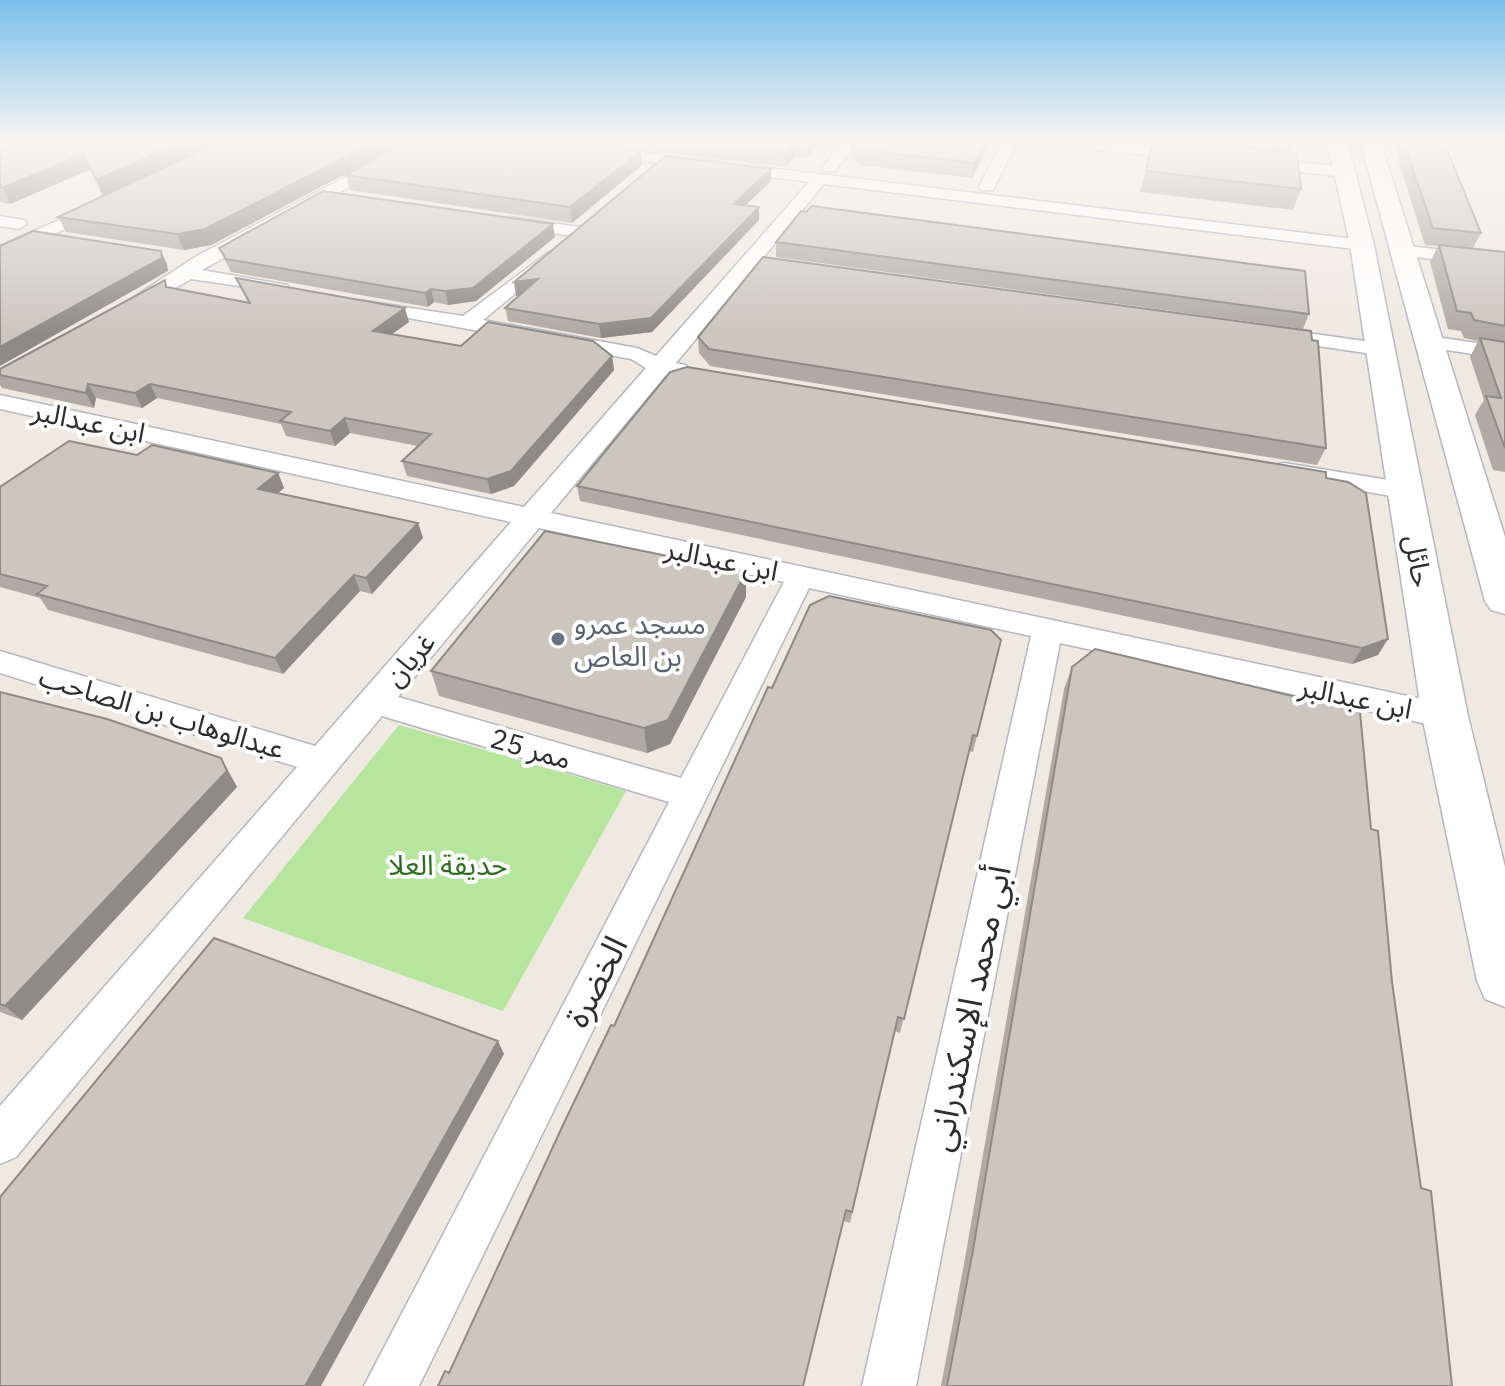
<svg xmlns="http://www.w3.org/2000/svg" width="1505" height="1386" viewBox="0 0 1505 1386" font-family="'IBM Plex Sans','Noto Sans Arabic',sans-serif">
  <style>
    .green { fill: #b6e59e }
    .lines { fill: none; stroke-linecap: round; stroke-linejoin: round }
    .street-casing { stroke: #b4b7c1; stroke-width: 3 }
    .secondary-casing { stroke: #b4b7c1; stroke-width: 3 }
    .street { fill: #fff; fill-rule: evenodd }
    .secondary { fill: #fff; fill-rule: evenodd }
    .wall { fill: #afaba4 }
    .shaded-wall { fill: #8e8b86 }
    .building { fill: #cbc7bf; stroke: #8e8b86; stroke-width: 2 }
    .worship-dot { fill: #6b7280; stroke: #fff; stroke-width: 3 }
    .labels { text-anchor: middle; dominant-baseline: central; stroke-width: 8; stroke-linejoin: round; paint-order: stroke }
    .street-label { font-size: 28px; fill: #2e2e2e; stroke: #fff }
    .worship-label { font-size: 28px; fill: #5b616d; stroke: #fff; text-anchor: start }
    .park-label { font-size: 28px; fill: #2c6e1b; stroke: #fff }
    .near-street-label { font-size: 34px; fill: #2e2e2e; stroke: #fff }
  </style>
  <rect width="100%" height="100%" fill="#efe9e1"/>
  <path class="green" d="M399,725L626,791L503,1011L243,918Z"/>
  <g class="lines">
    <g class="street-casing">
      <path id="street" d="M415,140H433L202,270L287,285L290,289L287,293L191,279L136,311H122L119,307L195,257Z
        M845,140H860L835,171H825L822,168Z
        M1004,140H1018L993,190H981L979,187Z
        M1034,140H1082L1193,152L1200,156L1193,160L1041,144Z
        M597,147L1362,240L1371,245L1362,250L824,184L676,363L686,365L689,370L686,375H666L551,513L1445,704L1457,707L1461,716L1457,725L1445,728L1060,643L916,1386H862L1031,636L809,588L419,1386H364L669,802L382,716L16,1157L0,1164V1106L297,767L0,673V651L315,746L511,522L0,409V395L524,507L646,368L631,359L365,310L355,304L358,300L463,316L549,252L555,253V261L483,320L637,348L656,356L809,182L592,154V148ZM539,528L784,582L681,778L398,697Z
        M1255,158L1345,167L1353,172L1345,177L1250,166L1247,163Z
        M102,201L110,206L108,210L0,258V246Z
        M0,216L24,220L27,224L18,229L0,226Z
        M511,217L579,227L588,232L579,237L505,226V218Z
        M1401,245L1505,257V269L1395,254V246Z
        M1271,328L1379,343L1390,349L1379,355L1264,338L1261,334L1264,330Z
        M1428,336L1505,347V359L1421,346L1418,342Z
        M1284,463L1407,483L1420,491L1407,499L1275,475L1272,470L1275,465Z"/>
    </g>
    <g class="secondary-casing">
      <path id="secondary" d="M1327,140H1347L1374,245L1468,716L1505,867V1007L1485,999L1477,981L1422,716L1350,245Z
        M1360,140H1380L1505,537V614L1491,610L1485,601Z"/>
    </g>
    <use href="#street" class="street"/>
    <use href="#secondary" class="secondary"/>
  </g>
  <path class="wall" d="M0,140H554L641,151L642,165L572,223L350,190L346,175L400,145L211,245L184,250L66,232L58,217L120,188L103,196L91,169L10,204L0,202Z
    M559,140H824L806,158L795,157L785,167Z
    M826,140H842L835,147Z
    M853,140H992L972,178L860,165L850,157L851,143Z
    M1153,140H1293L1289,152L1301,189L1293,210L1140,192Z
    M1392,140H1443L1481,233L1473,248L1505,252V472L1493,470L1475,415L1484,400L1470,357L1478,341L1464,338L1461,331L1448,329L1430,262L1438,246L1425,245Z
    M771,181L746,205L759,220L652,332L601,338L508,321L505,308L519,295L516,296Z
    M555,237L476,301L448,305L434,302L428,307L231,272L219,248Z
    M776,242L1309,314L1303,329L776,257Z
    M236,278L409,322L392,334L461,346L612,356L614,370L514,486L491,494L407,476L402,461L418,446L350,433L335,446L286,436L281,424L157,398L142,408L96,398L94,408L2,388L0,385V369L169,288L248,302Z
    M698,337L1326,448L1317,465L710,366L699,353Z
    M137,455L278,473L284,488L278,493L418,523L423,538L372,594L360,591L283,674L48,610L40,598L0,587V487Z
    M1326,478L1378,655L1352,664L580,501L577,486Z
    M746,572V597L670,744L647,753L439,696L431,671Z
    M1001,640L973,752L969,751L900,1033L895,1031L850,1223L844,1221L449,1373L614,1026L772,688Z
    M1072,667L1371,829L1421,1188L1452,1386H941L964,1264L1064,689Z
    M0,692L221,758L237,787L22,1020L0,1012Z"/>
  <path class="shaded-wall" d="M188,140H225L103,196L96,180Z
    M379,140H409L211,245L184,250L177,234Z
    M811,140H824L806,158L807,144Z
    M836,140H842L835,147Z
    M987,140H992L972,178L974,163Z
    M796,143L795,157L785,167V153Z
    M641,151L642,165L572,223L570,207Z
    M84,154L91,169L10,204L2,188Z
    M771,169V181L734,216V204Z
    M759,207V220L652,332L601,338L599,324Z
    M553,224L555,237L476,301L448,305L445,291Z
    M161,251L167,264L168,271L0,366V347Z
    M538,279L540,292L516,296L514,282Z
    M431,289L434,302L428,307L425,293Z
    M405,308L409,322L377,345L373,331Z
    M612,356L614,370L514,486L491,494L487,479Z
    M88,384L96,398L94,408L86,393Z
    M150,384L157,398L142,408L135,393Z
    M345,418L350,433L335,446L330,431Z
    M278,473L284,488L265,505L258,489Z
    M418,523L423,538L372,594L366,578Z
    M746,572V597L670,744L647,753L644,728Z
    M354,575L360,591L283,674L275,658Z
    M1388,639L1378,655L1352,664L1362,648Z
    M221,758L237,787L22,1020L5,1006Z
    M498,1041L504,1054L321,1386H305Z"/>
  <path class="building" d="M0,140H188L96,180L84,154L2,188H0Z
    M223,140H379L205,229L177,234L58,217Z
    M409,140H554L641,151L570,207L346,175Z
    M677,140H811L807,144L796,143L785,153Z
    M853,140H987L974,163L861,150L851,143Z
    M1153,140H1170L1297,153L1301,189L1146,171Z
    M1403,140H1443L1481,233L1433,228Z
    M665,156L771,169L734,204L759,207L651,318L599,324L505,308L538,279L514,282Z
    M323,191L553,224L473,288L445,291L431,289L425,293L226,259L219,248Z
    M812,206L1305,271L1309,314L776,242L801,211L806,212Z
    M33,231L161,251L162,258L0,347V246Z
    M1439,245L1505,252V326L1474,320L1471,313L1457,311Z
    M763,257L1311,331L1312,340L1318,341L1326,448L709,349L698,337Z
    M236,278L405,308L373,331L461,346L488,322L593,341L612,356L511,471L487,479L402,461L431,434L345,418L330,431L280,421L291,412L150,384L135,393L88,384L86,393L0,375V369L165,280L166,287L250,303Z
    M1480,338L1505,342V448L1486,396L1501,398Z
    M687,367L1326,472V478L1348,482L1366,493L1388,639L1362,648L577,486L670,372Z
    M69,441L137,455L152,445L278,473L258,489L418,523L366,578L354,575L275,658L37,594L47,586L0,574V487Z
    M545,531L746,572L668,720L644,728L431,671Z
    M829,596L991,630L1001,640L977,736L973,735L904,1019L898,1017L852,1212L846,1210L803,1386H438L445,1371L449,1373L563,1125L611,1025L614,1026L768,687L772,688L810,605Z
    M1095,649L1360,712L1371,829L1378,831L1392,982L1421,1188L1431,1191L1452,1386H947L973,1250L1072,667Z
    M0,692L107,719L221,758L227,771L5,1006L0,1004Z
    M214,938L498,1041L305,1386H0V1197Z"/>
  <linearGradient id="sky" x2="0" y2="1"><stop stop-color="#7abfeb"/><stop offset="0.42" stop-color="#f8f5f2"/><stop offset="1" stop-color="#f8f5f2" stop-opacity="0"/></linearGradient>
  <rect width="1505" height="334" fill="url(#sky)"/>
  <circle class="worship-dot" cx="558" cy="639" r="8"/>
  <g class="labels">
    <g class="street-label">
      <text transform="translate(89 421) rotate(12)">ابن عبدالبر</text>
      <text transform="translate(722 559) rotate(12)">ابن عبدالبر</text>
      <text transform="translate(1419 561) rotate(81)">حائل</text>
      <text transform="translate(409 659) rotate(-49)">غريان</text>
      <text transform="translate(1356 697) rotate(12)">ابن عبدالبر</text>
      <text transform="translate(162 712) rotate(17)">عبدالوهاب بن الصاحب</text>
      <text transform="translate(531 748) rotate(16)">ممر 25</text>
    </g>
    <g class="worship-label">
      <text x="574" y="623">مسجد عمرو<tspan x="574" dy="32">بن العاص</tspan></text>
    </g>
    <g class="park-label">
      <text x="448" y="864">حديقة العلا</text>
    </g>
    <g class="near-street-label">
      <text transform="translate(595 981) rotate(-63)">الخضرة</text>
      <text transform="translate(968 1008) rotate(-78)">أبي محمد الإسكندراني</text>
    </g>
  </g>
</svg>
